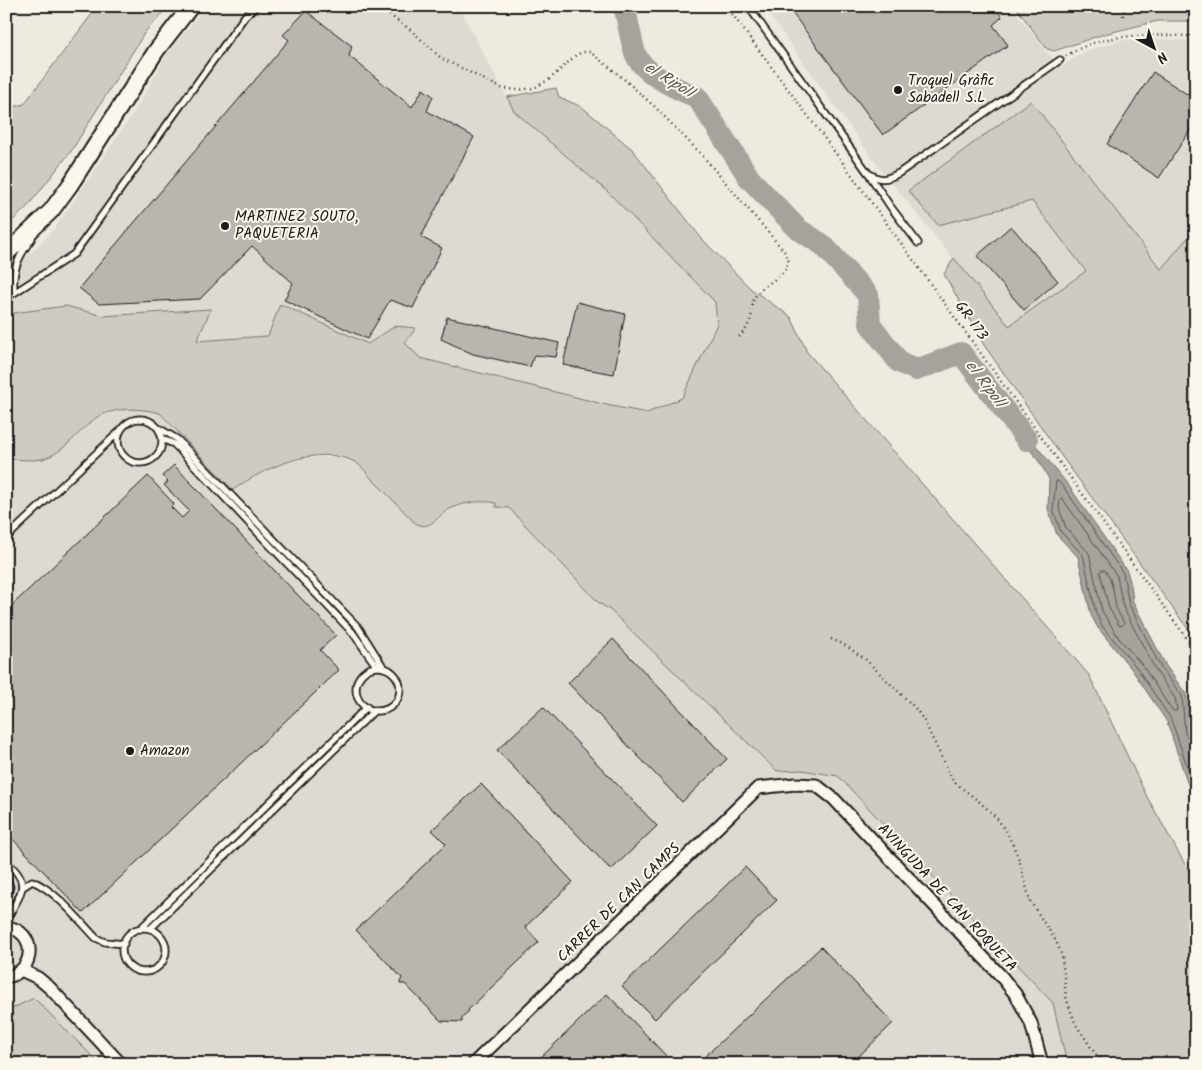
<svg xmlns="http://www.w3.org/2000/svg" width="1202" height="1070" viewBox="0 0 1202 1070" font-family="Kalam,sans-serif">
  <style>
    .built { fill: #dedad1 }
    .green { fill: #ceccc2; stroke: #75746f }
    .water { fill: #a6a39d; stroke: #6f6d69 }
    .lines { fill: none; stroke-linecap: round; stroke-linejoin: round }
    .shore { stroke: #535250; stroke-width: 1 }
    .river { stroke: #a6a39d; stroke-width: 22 }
    .building { fill: #b9b6af; stroke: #1c1c1c }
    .lane-casing { stroke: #1c1c1c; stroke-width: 9 }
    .street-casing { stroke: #1c1c1c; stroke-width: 15 }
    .secondary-casing { stroke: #1c1c1c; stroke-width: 19 }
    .path { stroke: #1c1c1c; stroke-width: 2.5; stroke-dasharray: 1 4; stroke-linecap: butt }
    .lane { stroke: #fbf7ec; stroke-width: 5.5 }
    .street { stroke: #fbf7ec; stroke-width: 11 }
    .secondary { stroke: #fbf7ec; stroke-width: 15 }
    .poi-dot { fill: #1c1c1c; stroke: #fbf7ec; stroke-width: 2 }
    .labels { text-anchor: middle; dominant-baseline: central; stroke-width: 4; stroke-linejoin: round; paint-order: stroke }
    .poi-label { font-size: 15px; fill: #1c1c1c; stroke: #fbf7ec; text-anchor: start }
    .street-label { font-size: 15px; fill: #1c1c1c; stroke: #fbf7ec }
    .water-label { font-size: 16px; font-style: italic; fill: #5a5956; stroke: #fbf7ec }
  </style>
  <rect width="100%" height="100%" fill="#eeeadf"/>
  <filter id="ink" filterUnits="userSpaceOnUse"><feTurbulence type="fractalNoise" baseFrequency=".02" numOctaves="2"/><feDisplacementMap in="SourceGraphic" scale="10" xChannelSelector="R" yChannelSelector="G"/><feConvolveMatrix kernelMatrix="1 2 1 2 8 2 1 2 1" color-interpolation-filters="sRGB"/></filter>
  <g filter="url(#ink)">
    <path class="built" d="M206,6H458L514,111L609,193L715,302L717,324L682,398L648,413L611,406L420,358L405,343L416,327L395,326L368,344L281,304L268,336L197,341L211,309L103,316L66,306L6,314V278L55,228L138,106L165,57Z
      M763,6H1011L1046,51L1061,67L1085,51L1123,40L1165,39L1196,41V228L1162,269L1031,102L939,225L1032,201L1087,272L1009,327L878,166Z
      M130,409H146L160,413L233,490L263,471L287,462L313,457H337L357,463L417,524L421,526L431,525L450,508L469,503L485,501L496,503L497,507L509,508L599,603L610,610L777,771L802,770L837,776L1053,1003L1068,1064H100L34,998L6,1015V459L36,460L49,457L60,450L99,416L107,412Z"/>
    <path class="green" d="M98,6H169L145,32L72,150L28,206L6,227V109L24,104Z
      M1015,6H1196V21H1158L1104,34L1054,51L1047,49Z
      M556,88L559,97L582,107L632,149L702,239L751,289L791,317L807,352L1089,675L1146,795L1196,884V1064H1067L1053,1003L838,776L802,770L777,771L610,610L599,603L509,508L496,507V503C482,500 466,502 452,508C438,513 431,534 414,522C401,508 388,495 374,481C368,475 362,466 355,462C318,443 263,468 233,490L160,413C140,408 118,407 99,416C80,428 66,453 42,459C31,461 18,459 6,459V314L66,306L103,316L211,309L197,341L268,336L280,304L368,344L395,326L416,328L405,343L420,358L611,406L647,413L682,398L717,324L715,302L609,193L514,111L507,97Z
      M1031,101L1161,269L1196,228V640L1060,454L984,345L944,274L954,258L1009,326L1086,271L1032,201L938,225L908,191Z
      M34,998L100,1064H6V1015L9,1010Z"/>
    <path class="water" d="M1008,415L1012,416L1069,486L1127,571L1131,585L1133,602L1166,666L1186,694L1190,732L1196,743V804L1190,791L1167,722L1133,671L1098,628L1091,615L1078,557L1057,535L1048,509L1049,479L1040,463L1007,419Z"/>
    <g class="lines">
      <path class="shore" d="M1062,498L1117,576L1123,607L1156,671L1175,698L1177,709L1176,711H1173L1169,706L1142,665L1118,637L1102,611L1089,553L1066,528L1059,508L1060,500Z
        M1102,570H1105L1110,579L1113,589L1116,608L1124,623L1122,626L1119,625L1109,608L1100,572Z
        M1196,744L1190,742L1185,733L1182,696L1161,668L1129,604L1123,573L1065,489L1058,481H1056L1053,509L1061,532L1083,555L1096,613L1102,626L1137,668L1171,719L1196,792"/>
      <path class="river" d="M624,6C627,16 633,53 638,59C649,76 679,90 697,97L750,179L798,229L823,245L868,295L870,324L899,362L916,370L961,353L1027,440"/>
    </g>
    <path class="building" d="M787,6H994L1002,17L993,25L1008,45L883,135Z
      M306,11L352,46L349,56L412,107L423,89L433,96L427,111L474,137L421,237L442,248L413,308L390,300L367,339L284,300L293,283L252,246L200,299L99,304L79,288L289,40L283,35Z
      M1153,72L1196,100V121L1159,178L1107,144Z
      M1011,226L1058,281L1024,310L977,256Z
      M577,302L625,314L614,374L563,365Z
      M447,317L559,343L556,357L534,355L530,367L473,354L441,339Z
      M174,465L336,635L320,650L339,670L83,913L6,832V611L148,476L174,504L171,507L182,518L189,511L164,485L168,482L162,476Z
      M613,639L727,759L682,802L568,683Z
      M543,707L657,826L611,870L497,750Z
      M481,784L573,882L525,927L539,942L468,1010L469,1011L462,1017V1022L441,1021L405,984H400V982L402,978L356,930L446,844L432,830Z
      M745,867L777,900L655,1019L622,986Z
      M821,947L893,1023L851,1064H697Z
      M607,994L672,1062L670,1064H534Z"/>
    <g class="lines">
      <g class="lane-casing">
        <path id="lane" d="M748,6L868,173C881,181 886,180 899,173L1060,60
          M870,176L890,206L918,243
          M14,293C12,270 18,257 32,238
          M6,296L14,293L74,254L245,16L256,6
          M118 441a22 22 0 1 1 44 0a22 22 0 1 1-44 0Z
          M157,427L177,439L358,627L384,668
          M162,439L174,444L353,633L377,667
          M6,538L121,430
          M356 689a22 22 0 1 1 44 0a22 22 0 1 1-44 0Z
          M6,862C34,884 19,895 6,921
          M6,877L10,887L6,898
          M23,887L32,881C54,889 80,921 96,938L105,942L124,944
          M122 950a22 22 0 1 1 44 0a22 22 0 1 1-44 0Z
          M140,929L367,707
          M150,929L375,710"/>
      </g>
      <g class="street-casing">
        <path id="street" d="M6,927C37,930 37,972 6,977
          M21,970L38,978L50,988L121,1064
          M473,1064L758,788L795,784L816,785L834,799L1001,976L1016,995L1031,1023L1042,1064"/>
      </g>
      <g class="secondary-casing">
        <path id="secondary" d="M6,254L51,211L70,185L156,51L191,6"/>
      </g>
      <path class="path" d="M377,6L412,31L441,58L501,88L518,90L534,88L550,79L576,55L583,52H590L624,79L655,107L701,154L785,252L789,262C781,282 764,281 755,297C752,302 752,308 752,313C750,325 745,331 737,339
        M726,6L843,163L1196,651
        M1123,16L1125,6
        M1066,56C1107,30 1150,36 1196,36
        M831,639L843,644L865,659L915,708L923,719L953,781L981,803L996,817L1007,832L1019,859L1030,901L1056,941L1062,956L1066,997L1075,1023L1094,1052L1104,1064"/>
      <use href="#lane" class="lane"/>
      <use href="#street" class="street"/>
      <use href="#secondary" class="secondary"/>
    </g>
  </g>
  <g class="poi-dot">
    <circle cx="898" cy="90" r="5"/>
    <circle cx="225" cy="226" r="5"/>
    <circle cx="130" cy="751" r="5"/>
  </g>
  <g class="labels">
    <g class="poi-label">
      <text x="908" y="81">Troquel Gràfic<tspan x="908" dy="17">Sabadell S.L</tspan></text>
      <text x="235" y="217">MARTINEZ SOUTO,<tspan x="235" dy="17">PAQUETERIA</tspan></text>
      <text x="140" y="751">Amazon</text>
    </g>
    <g class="street-label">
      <text transform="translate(971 321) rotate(54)">GR 173</text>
      <text transform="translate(947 898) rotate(47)">AVINGUDA DE CAN ROQUETA</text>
      <text transform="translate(619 903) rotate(-44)">CARRER DE CAN CAMPS</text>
    </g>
    <g class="water-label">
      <text transform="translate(669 80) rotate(32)">el Ripoll</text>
      <text transform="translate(985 384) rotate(53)">el Ripoll</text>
    </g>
  </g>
  <rect width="1202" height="1070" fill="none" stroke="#fbf7ec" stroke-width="25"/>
  <rect x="12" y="12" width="1177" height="1045" fill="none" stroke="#1c1c1c" stroke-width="2" filter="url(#ink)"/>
  <g transform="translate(1154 48) rotate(140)" stroke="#fbf7ec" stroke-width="4" paint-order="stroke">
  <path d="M0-4L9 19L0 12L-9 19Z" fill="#1c1c1c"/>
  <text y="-8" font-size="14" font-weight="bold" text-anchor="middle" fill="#1c1c1c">N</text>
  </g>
</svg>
